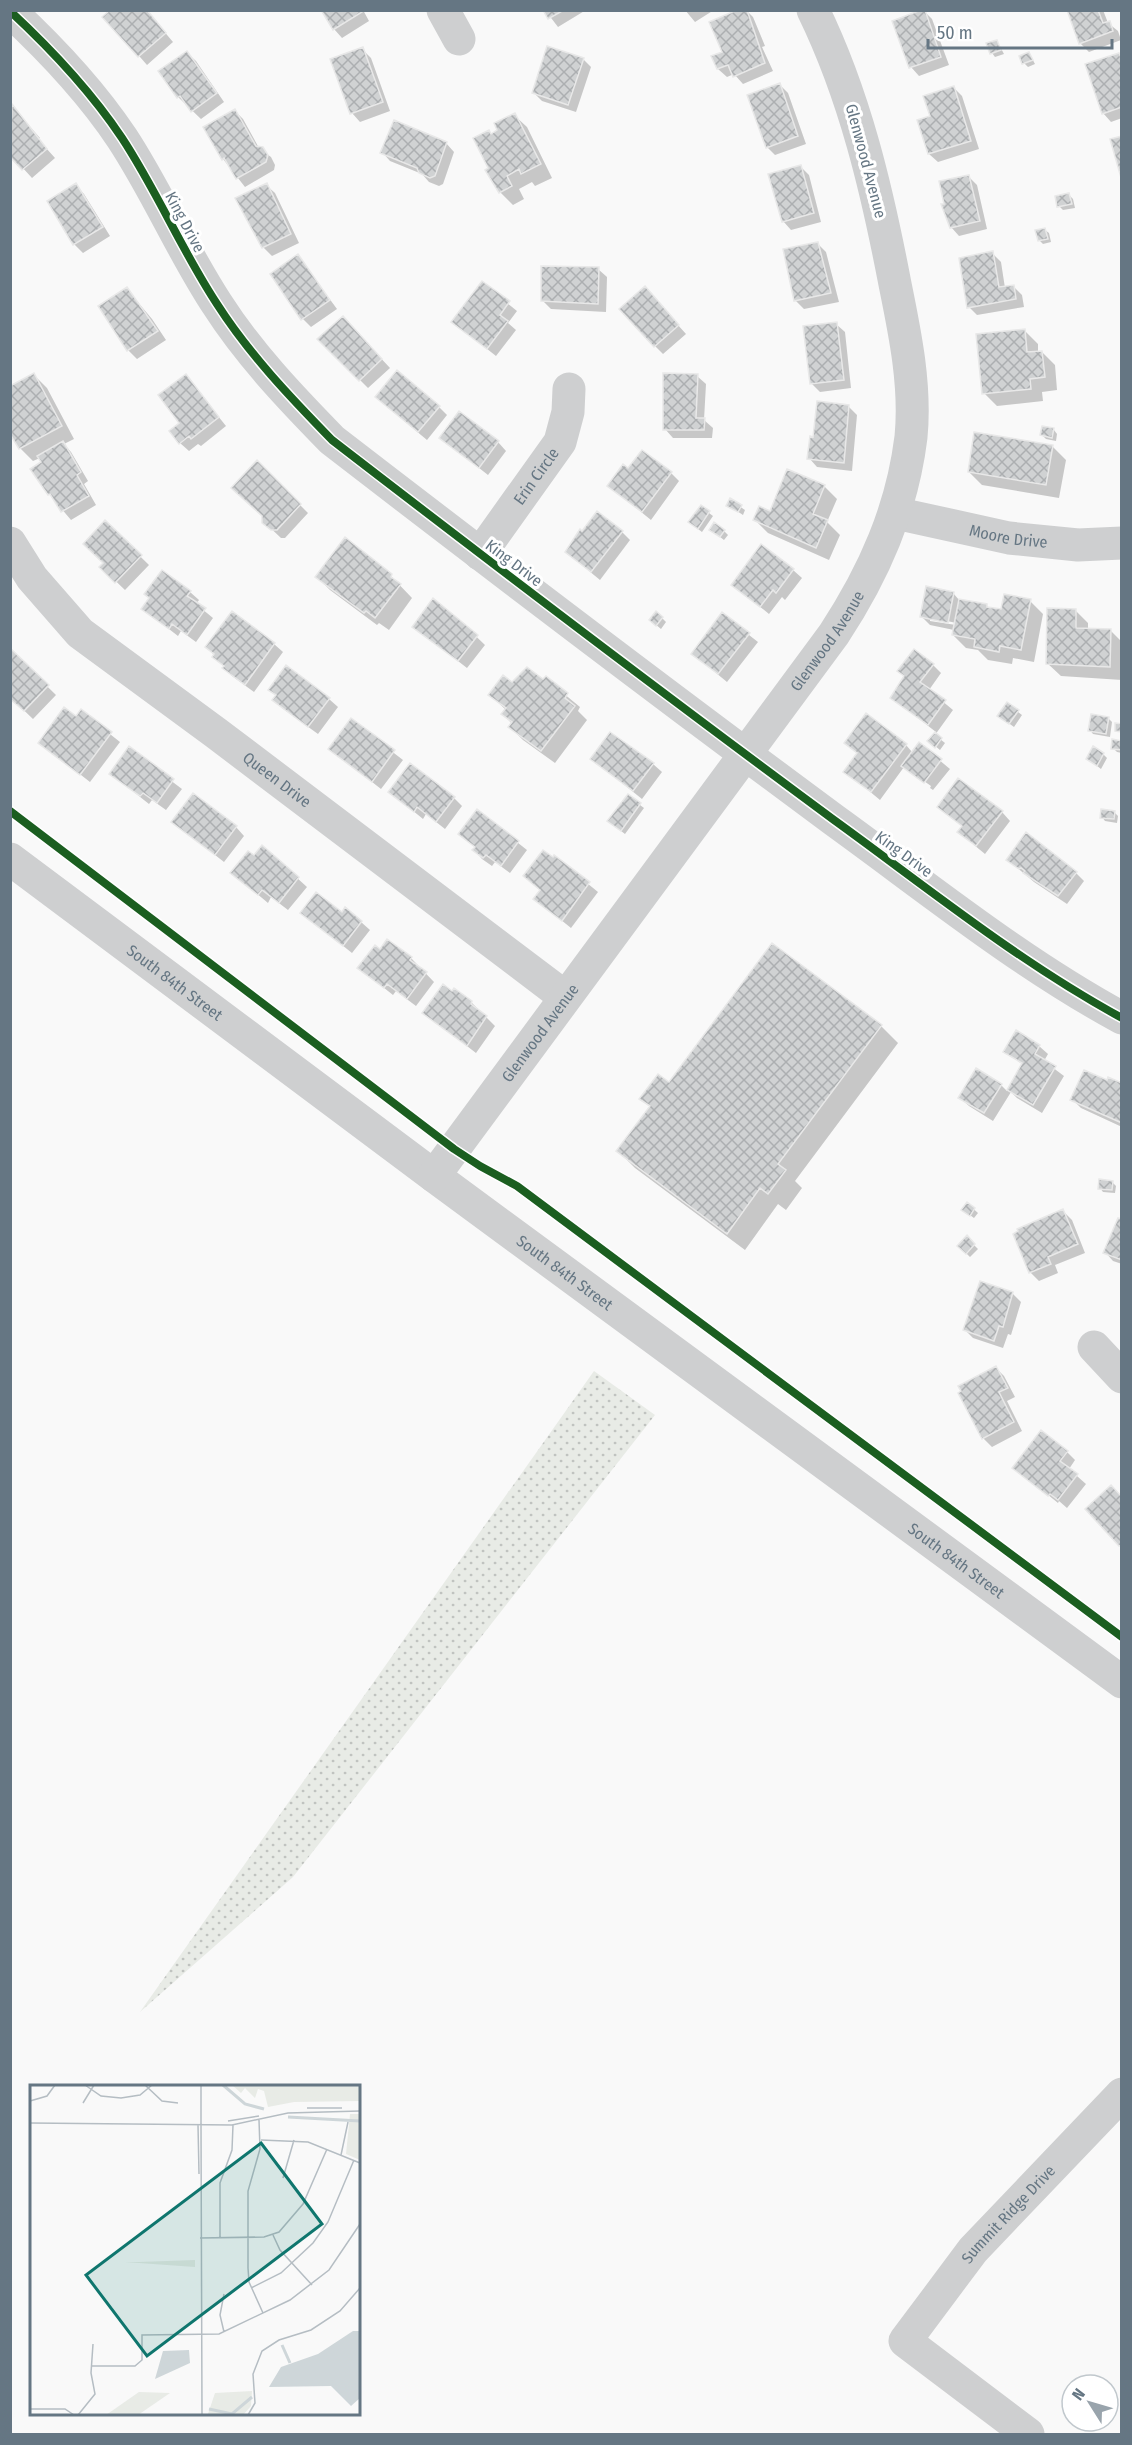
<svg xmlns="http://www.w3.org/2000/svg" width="1132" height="2445" viewBox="0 0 1132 2445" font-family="'Fira Sans Condensed',sans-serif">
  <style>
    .grass { fill: url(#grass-dots) }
    .shadow { fill: #0003; fill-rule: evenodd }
    .building { fill: url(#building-cross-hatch); stroke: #e8e8e8; stroke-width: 1.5 }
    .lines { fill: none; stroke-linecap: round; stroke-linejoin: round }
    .minor { stroke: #cecfd0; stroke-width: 33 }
    .cycleway-casing { stroke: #fff; stroke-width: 11 }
    .cycleway { stroke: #1b5e20; stroke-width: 8 }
    .labels { text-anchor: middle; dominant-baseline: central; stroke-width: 6; stroke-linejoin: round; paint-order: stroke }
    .street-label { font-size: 16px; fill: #657683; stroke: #fff }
    .inset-river { fill: none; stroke: #ced6d9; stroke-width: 3 }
    .inset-road { fill: none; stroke: #b5bdc3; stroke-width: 1.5 }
    .view { fill: #0f766e; fill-opacity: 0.15; stroke: #0f766e; stroke-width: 3 }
    .inset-edge { fill: none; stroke: #657683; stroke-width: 3 }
  </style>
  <defs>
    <pattern id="grass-dots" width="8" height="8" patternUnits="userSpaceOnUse" patternTransform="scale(1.5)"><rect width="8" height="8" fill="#e8ebe6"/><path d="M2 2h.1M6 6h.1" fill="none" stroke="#c0c3c0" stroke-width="1.8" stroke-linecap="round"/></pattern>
    <pattern id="building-cross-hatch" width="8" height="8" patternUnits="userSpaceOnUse" patternTransform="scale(1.5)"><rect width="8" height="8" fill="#d0d2d3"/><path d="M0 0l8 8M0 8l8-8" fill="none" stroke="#acafb1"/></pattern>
  </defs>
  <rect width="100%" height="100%" fill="#f9f9f9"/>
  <path class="grass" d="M594,1371L655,1415L293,1877L140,2012Z"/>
  <path class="shadow" d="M146,10L173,42L147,65L105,17Z
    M322,10H363L369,21L342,38L334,29Z
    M545,10H586L558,27Z
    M685,10H714L695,22Z
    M746,10L753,17L765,46L762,47L773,71L743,84L734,74L727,77L718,69L713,57L724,53Z
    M1068,10H1103L1108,23L1118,31L1121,40L1089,52L1080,43Z
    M924,11L932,19L949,65L919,76L911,67Z
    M997,41L1004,54L995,57L992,53Z
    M362,49L371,58L390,111L360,122L352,113Z
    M187,53L196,61L224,102L201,119L178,97Z
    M1029,53L1035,64L1028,67L1024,63Z
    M1119,55L1122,57V118L1111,122L1103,113Z
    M583,59L591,67L576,112L542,101L534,93Z
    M780,85L788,93L806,144L775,155L767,147Z
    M954,88L962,96L979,149L938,162L929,154L932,117Z
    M12,106L40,138L38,139L55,158L32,178L10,154Z
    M235,111L243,119L259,148L271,157L275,165L274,170L245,187L223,159Z
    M514,115L527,127L552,178L535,186L532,182L519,189L524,199L513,205L500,192L490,169L492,135L499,131Z
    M446,143L454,152L443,184L439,186L429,182L422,174L390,161L382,152Z
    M800,166L809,175L821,222L791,230L783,221Z
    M968,176L977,185L987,229L959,236L951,227Z
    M76,185L84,194L110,236L83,253L74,244Z
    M266,185L275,193L299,243L272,256L263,247L237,199Z
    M1069,195L1073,199L1075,208L1063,210L1059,206Z
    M1045,230L1049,233L1051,242L1043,244L1039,240Z
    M817,243L826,252L839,302L804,309L795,300Z
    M992,253L1001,262L1005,288L1013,286L1022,295L1024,307L977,315L969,307Z
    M298,256L337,309L311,327L303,319Z
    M598,269L607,277L606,312L551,309L542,300Z
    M482,283L517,311L508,323L516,330L496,356L453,322Z
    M127,289L152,319L166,340L137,359L128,350L100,307Z
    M653,297L686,334L663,354L655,346Z
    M836,324L845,332L851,388L820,392L812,384Z
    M351,326L390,368L368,388L319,339Z
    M1025,331L1038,344V353L1042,352L1055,365L1057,390L1042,392L1043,401L997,406L984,393Z
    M34,375L47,388L74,439L64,444L71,452L88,481L84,484L96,505L71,520L49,494L43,463L40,458L33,461L20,448L10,431Z
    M186,376L226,426L201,446L198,444L189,451L180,443Z
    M697,376L706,384L704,420L713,428L712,438H673L665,429Z
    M385,405L439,407L447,415L427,440Z
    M848,406L857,415L852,471L817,467L809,458L814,438Z
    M1054,430L1057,434L1056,441L1046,439L1042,435Z
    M441,438L498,442L506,451L488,475Z
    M1053,447L1066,460L1059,498L982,485L969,472Z
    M257,462L308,513L285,538H281L264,522Z
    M629,470L671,473L679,481L651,520L609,486Z
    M824,486L837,499L827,522L840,535L829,560L768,533L755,520Z
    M730,500L745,510L743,515L728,505Z
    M709,513L713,516L702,532L694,526Z
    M105,522L149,565L125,590L101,567L105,563Z
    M724,531L728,535L724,540L715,533Z
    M622,532L630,540L600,580L566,552Z
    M793,570L802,578L785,600L782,597L769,614L733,585Z
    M391,576L412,598L389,630L379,623L377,625L330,590L317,577Z
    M190,592L199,600L196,604L213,618L196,642L181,631L178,636L143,609Z
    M953,593L960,601L986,605L990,609L1003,611L1030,601L1043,614L1034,662L1013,658L1012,664L988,660L978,650L966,648L953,635L954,630L930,625L922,617ZM930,617L956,623V625L930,621Z
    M433,600L458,619L485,645L467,668L414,627Z
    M1075,610L1088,623V630H1110L1122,642V680L1061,676L1047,663Z
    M722,614L758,642L727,682L693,654Z
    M662,618L666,622L661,629L655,624Z
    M274,644L283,652L254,692L232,676L207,647Z
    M10,650L56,695L33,719L10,697Z
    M933,665L941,673L929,690L953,710L935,735L945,743L940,750L929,741L936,732L892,698L905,677L899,671Z
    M546,679L580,707L578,711L587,720L555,763L523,740L510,727L512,724L503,714L506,710L490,695L512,684L544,682Z
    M270,690L329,699L338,707L318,734L282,708L274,700L277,697Z
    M1007,704L1022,715L1014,727L1003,719Z
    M81,711L120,742L90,782L40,743L76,718Z
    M1108,718L1112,722L1110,737L1093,734L1090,730Z
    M351,720L403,760L381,789L330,749Z
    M846,742L906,745L913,753L920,744L950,769L933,790L930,788L931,786L904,767L880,800L845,771L858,754Z
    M1122,742V753L1117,752L1113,748Z
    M129,749L182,789L166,810L152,800L149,804L111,774Z
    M1103,754L1107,758L1101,769L1088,759Z
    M592,759L653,764L662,772L642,799Z
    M390,792L454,798L462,806L445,829L426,814L423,819Z
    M628,796L644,808L625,834L613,825Z
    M939,807L1002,812L1010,821L985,854L968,840L959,832L963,827Z
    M478,811L527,850L510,873L495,862L492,866L482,859L474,850L476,848L460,834Z
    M1114,812L1118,816L1117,823L1105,821L1102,817Z
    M173,822L236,827L244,836L224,862Z
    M263,847L307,887L288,910L271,897L268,903L232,873L254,858Z
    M555,857L598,892L571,928L535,899L541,891L525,876Z
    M1008,860L1076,873L1084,881L1067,904L1034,882Z
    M302,913L342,914L361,922L370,930L352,953Z
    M380,951L411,958L434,982L416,1006L396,991L393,995L359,968Z
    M471,1002L495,1026L476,1053L424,1013Z
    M881,1026L898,1043L795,1181L802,1188L786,1210L778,1204L745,1250L635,1168L618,1151L651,1108L641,1099L669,1084Z
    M1039,1046L1048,1054L1044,1061L1064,1076L1042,1113L1017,1098L1011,1092L993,1121L969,1106L960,1098L1001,1085L1007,1091L1023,1065L1005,1051Z
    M1108,1082L1122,1085V1127L1081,1108L1072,1099Z
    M1112,1182L1116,1186L1115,1193L1103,1192L1100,1188Z
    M968,1204L978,1213L974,1218L967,1213Z
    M1063,1211L1072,1220L1085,1253L1055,1265L1058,1273L1039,1281L1030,1272L1020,1232Z
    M1122,1221V1264L1113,1261L1105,1252Z
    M967,1238L978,1249L970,1257L959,1246Z
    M1012,1293L1021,1302L1011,1335L1008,1334L1003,1348L973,1338L965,1330Z
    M996,1368L1004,1376L1015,1397L1007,1401L1022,1431L992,1447L983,1438Z
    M1067,1452L1075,1460L1069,1469L1086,1484L1067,1508L1059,1501L1058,1503L1014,1467Z"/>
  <path class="building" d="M110,10H147L166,33L138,57L102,17Z
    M321,10H361L362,12L333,30Z
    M543,10H564L548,19Z
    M737,10H747L765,63L733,77L728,65L717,69L711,56L722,52L709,22Z
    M921,10H925L941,57L909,68L892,21Z
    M1067,10H1098L1103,23L1110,21L1113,31L1079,44Z
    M997,40L1001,50L990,54L986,43Z
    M547,46L584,58L568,105L532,93Z
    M363,47L383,102L350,114L330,59Z
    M187,51L217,93L191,112L180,96L177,98L158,71Z
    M1029,52L1033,60L1022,64L1019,56Z
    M1119,53L1122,60V107L1102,114L1085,64Z
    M780,83L798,136L766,148L747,95Z
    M954,86L971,141L928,154L917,120L930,116L923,96Z
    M12,104L47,149L22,170L10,157Z
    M235,109L256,146L263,147L268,155L266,162L236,179L224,158L222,160L203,127Z
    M515,113L541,164L521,174L519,169L507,176L512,186L499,193L485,170L488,168L473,138L489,130L491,134L497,130L494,123Z
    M394,120L447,142L435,176L430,178L419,173L417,168L380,153Z
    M1122,136V181L1110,139Z
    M801,165L814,213L782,222L768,174Z
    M969,175L980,221L950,228L941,204H944L939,181Z
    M76,183L103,227L73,245L47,201Z
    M267,183L291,234L262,248L235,198Z
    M1069,193L1072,204L1057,207L1055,196Z
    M1045,228L1048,239L1038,241L1035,230Z
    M818,242L831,293L794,301L783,249Z
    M993,251L999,287L1014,285L1016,299L967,308L959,258Z
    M298,254L330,300L301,320L270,274Z
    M541,266L599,267L598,304L541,301Z
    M482,281L510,301L500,315L508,321L487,349L451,322Z
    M645,286L679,325L654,347L619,309Z
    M127,287L158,331L127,351L98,306Z
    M343,316L382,359L359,381L317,339Z
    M837,322L844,380L810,384L803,326Z
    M1025,329L1027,352L1042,351L1045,377L1030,379L1031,389L982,394L976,334Z
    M397,370L440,406L418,432L375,397Z
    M34,373L62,426L19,449L10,434V386Z
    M663,373L698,374L696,418H705L704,430H663Z
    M186,374L219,417L191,439L189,436L179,444L169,431L179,423L158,395Z
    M817,401L849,405L844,463L807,459L810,436L813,437Z
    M459,411L499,441L479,468L439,438Z
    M1042,426L1054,428L1052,438L1040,435Z
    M974,432L1053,445L1046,485L968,472Z
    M63,441L81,472L77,475L89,496L61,512L50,494L48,495L30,469L41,462L37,456Z
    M642,450L672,472L642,512L607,486L623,464L628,468Z
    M257,460L301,504L277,530H271L262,523V516L231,488Z
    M787,469L825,485L813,514L828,520L816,548L753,520L759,506L770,511Z
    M730,498L742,505L738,512L726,506Z
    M701,505L710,511L698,529L688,522Z
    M597,511L623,531L591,572L565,552L580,529L582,531Z
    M105,520L142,555L115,583L99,567L103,563L83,544Z
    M714,522L725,530L720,537L709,530Z
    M345,537L392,574L391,577L401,584L375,618L366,611L364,613L315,577Z
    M761,544L794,569L776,593L773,590L760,607L731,585Z
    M162,570L191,591L187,596L206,608L187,635L172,624L169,629L141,609L149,598L144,594Z
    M926,586L954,592L948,623L920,617Z
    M1004,594L1031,599L1021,650L1000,646L999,652L974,647L975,639L952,635L959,599L987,604V607L1001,609Z
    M433,598L478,635L458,661L412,627Z
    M1047,608L1076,609V628L1111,629L1110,667L1046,664Z
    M232,611L275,643L245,685L222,668L224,666L212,657L214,654L205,647Z
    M656,611L663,617L656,626L649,620Z
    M722,612L750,633L718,674L691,654Z
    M10,648L49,685L24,711L10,699Z
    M914,649L934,664L920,682L946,700L928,725L890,698L904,676L897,671Z
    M286,665L330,698L308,727L272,700L276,695L268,690Z
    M527,667L543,679L546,676L568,693L565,698L575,706L541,751L508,727L512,722L501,714L506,708L488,695L503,675L512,682Z
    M1007,702L1019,710L1009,724L997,716Z
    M64,707L76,716L81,709L112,732L80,775L38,743Z
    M866,713L907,744L871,792L843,772L857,753L844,743Z
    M1091,714L1109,717L1106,734L1088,731Z
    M351,718L395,750L372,782L328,749Z
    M1115,723L1122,724V732L1115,731Z
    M610,732L654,763L633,791L590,759Z
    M935,732L942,738L935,748L927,741Z
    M1112,739L1122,741V750L1111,749Z
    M919,742L942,759L924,783L901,766Z
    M129,746L174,779L157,803L143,793L140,796L109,774Z
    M1093,746L1104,753L1097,766L1086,759Z
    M410,763L455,797L436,822L417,807L414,812L388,792Z
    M958,778L1003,811L976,846L957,832L962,826L937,807Z
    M193,793L237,826L215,855L171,822Z
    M628,794L641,803L621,831L607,821Z
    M477,809L519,841L501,866L486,855L483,858L472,850L475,847L458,834Z
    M1101,809L1115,811L1114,819L1100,818Z
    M1026,832L1077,872L1058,896L1023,873L1025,871L1021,868L1019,869L1006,860Z
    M262,845L299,877L279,903L262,890L258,895L230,873L248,851L254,855Z
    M543,850L553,857L554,855L590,882L562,921L533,899L540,890L523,876Z
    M316,892L342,912L345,907L362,921L343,946L300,913Z
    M387,939L412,957L410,960L427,972L407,999L387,984L384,988L357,968L375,945L380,949Z
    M772,943L882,1025L778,1164L786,1170L768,1194L760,1188L727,1234L616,1151L650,1106L639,1099L658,1074L669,1082Z
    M443,984L452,991L454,988L472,1001L471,1004L487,1016L467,1046L422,1013Z
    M1016,1030L1040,1045L1035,1054L1056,1066L1033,1105L1007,1090L1022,1063L1003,1052Z
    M976,1068L1002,1084L984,1113L958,1098Z
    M1084,1070L1107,1080L1108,1077L1122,1083V1123L1070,1100Z
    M1099,1179L1113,1181L1112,1190L1098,1189Z
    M967,1202L975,1208L970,1216L961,1210Z
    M1063,1209L1078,1244L1048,1257L1051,1264L1029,1273L1013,1234L1018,1231L1017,1229Z
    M1118,1218L1122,1219V1260L1103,1253Z
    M967,1235L975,1244L966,1254L957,1246Z
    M980,1281L1013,1292L1003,1327L999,1326L994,1341L963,1330Z
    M996,1366L1008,1388L999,1392L1014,1422L982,1439L958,1393L961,1391L958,1386Z
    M1041,1430L1068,1451L1060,1461L1078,1474L1058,1500L1050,1494L1048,1496L1012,1468Z
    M1111,1485L1122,1497V1544L1119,1546L1085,1509Z"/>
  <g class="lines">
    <g class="minor">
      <path d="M443,10L459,39"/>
      <path d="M10,11C52,50 90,90 122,138C157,191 182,251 217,304C249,354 290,397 332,440C498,568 665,695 834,820C928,888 1019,962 1122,1018"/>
      <path id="s1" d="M895,513L1009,538L1078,545L1122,543"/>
      <path id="s2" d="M10,543L32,578L80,633L216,733L565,997"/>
      <path id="s3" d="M480,554L560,442L568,412L569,389"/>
      <path id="s4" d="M10,859L434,1176L1122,1682"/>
      <path id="s5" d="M434,1176L834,634C874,573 902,510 911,437C916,386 905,333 895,284C877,190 855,96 813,10"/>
      <path d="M1094,1347L1122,1377"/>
      <path id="s6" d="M1028,2434L905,2341L973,2250L1122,2094"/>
    </g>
    <g class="cycleway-casing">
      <path id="cycleway" d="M10,11C52,50 90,90 122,138C157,191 182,251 217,304C249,354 290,397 332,440C498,568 665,695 834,820C928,888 1019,962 1122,1018
        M10,811L454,1149L480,1166L517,1186L1122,1637"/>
    </g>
    <use href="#cycleway" class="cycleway"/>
  </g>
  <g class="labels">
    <g class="street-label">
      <text transform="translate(866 161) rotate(75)">Glenwood Avenue</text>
      <text transform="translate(185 222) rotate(62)">King Drive</text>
      <text stroke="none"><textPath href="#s3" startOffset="96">Erin Circle</textPath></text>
      <text stroke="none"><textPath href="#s1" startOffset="116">Moore Drive</textPath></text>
      <text transform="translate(514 563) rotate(37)">King Drive</text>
      <text stroke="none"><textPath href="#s5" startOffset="664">Glenwood Avenue</textPath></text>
      <text stroke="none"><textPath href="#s2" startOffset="360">Queen Drive</textPath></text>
      <text transform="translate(904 854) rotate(36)">King Drive</text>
      <text stroke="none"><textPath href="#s4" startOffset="206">South 84th Street</textPath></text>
      <text stroke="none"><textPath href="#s5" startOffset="178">Glenwood Avenue</textPath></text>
      <text stroke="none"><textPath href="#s4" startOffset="692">South 84th Street</textPath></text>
      <text stroke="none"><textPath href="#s4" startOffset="1178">South 84th Street</textPath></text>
      <text stroke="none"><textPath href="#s6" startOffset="318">Summit Ridge Drive</textPath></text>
    </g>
  </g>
  <g transform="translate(30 2085)">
    <rect width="330" height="330" fill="#f9f9f9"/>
    <path d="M202,0H330V16L264,17L238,22L234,6L228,4L225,13L215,3L211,8ZM320,29H330V75L316,69ZM165,175V182L95,177H109Z" fill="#e8ebe6"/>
    <path d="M109,307L140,308L108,330H76Z" fill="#e8ebe6"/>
    <path d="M222,306L221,321L213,330L178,329L185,308Z" fill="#e8ebe6"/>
    <path d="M323,246H330V313L321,321L301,301L239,302L251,282L288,269ZM133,266L159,265L160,278L125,294Z" fill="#ced6d9"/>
    <path class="inset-river" d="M193,0L215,19L234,24M258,32L330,36M252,260L260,278M179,324L202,329L222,312"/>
    <path class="inset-road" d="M55,0L71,11L91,13L110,10L122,0M115,0L132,16L148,18M171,0V39M0,16L17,11L25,0M53,18L64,0M277,23H312M229,35L230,64L218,106V183L219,197L233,228M198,36L229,31M0,38L202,40L258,28L330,26M168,40L169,89M171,40L172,330M231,55L278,57L330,78M311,70L318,37M253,93L264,55M243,150L250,165L282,200M170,153L234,152L249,147L273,119L297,64M190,153V98L202,65L203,40M221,203L251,188L283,158L298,137L324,75M194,209L190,230L194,247M61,281H105L112,275V250L189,249L260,215L299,185L330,139M0,324H35L44,330M48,330L65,309L61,288L63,259M218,330L225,318L223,289L232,266L249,255L281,245L310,226L330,203M266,330H289"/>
    <path class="view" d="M231,58L292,139L117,271L56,190Z"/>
    <rect width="330" height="330" class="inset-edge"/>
  </g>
  <rect width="1132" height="2445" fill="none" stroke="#657683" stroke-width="24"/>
  <g transform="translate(1090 2403) rotate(307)"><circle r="28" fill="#ffffff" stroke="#c1c8cd" stroke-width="1.5"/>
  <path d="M0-4.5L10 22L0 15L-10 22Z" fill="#99a4ac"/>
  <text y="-9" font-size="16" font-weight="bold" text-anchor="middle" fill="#657683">N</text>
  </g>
  <path d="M928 39v9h184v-9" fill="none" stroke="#657683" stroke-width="3"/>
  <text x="937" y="39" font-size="18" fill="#657683" stroke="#ffffff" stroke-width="4.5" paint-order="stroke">50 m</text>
</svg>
